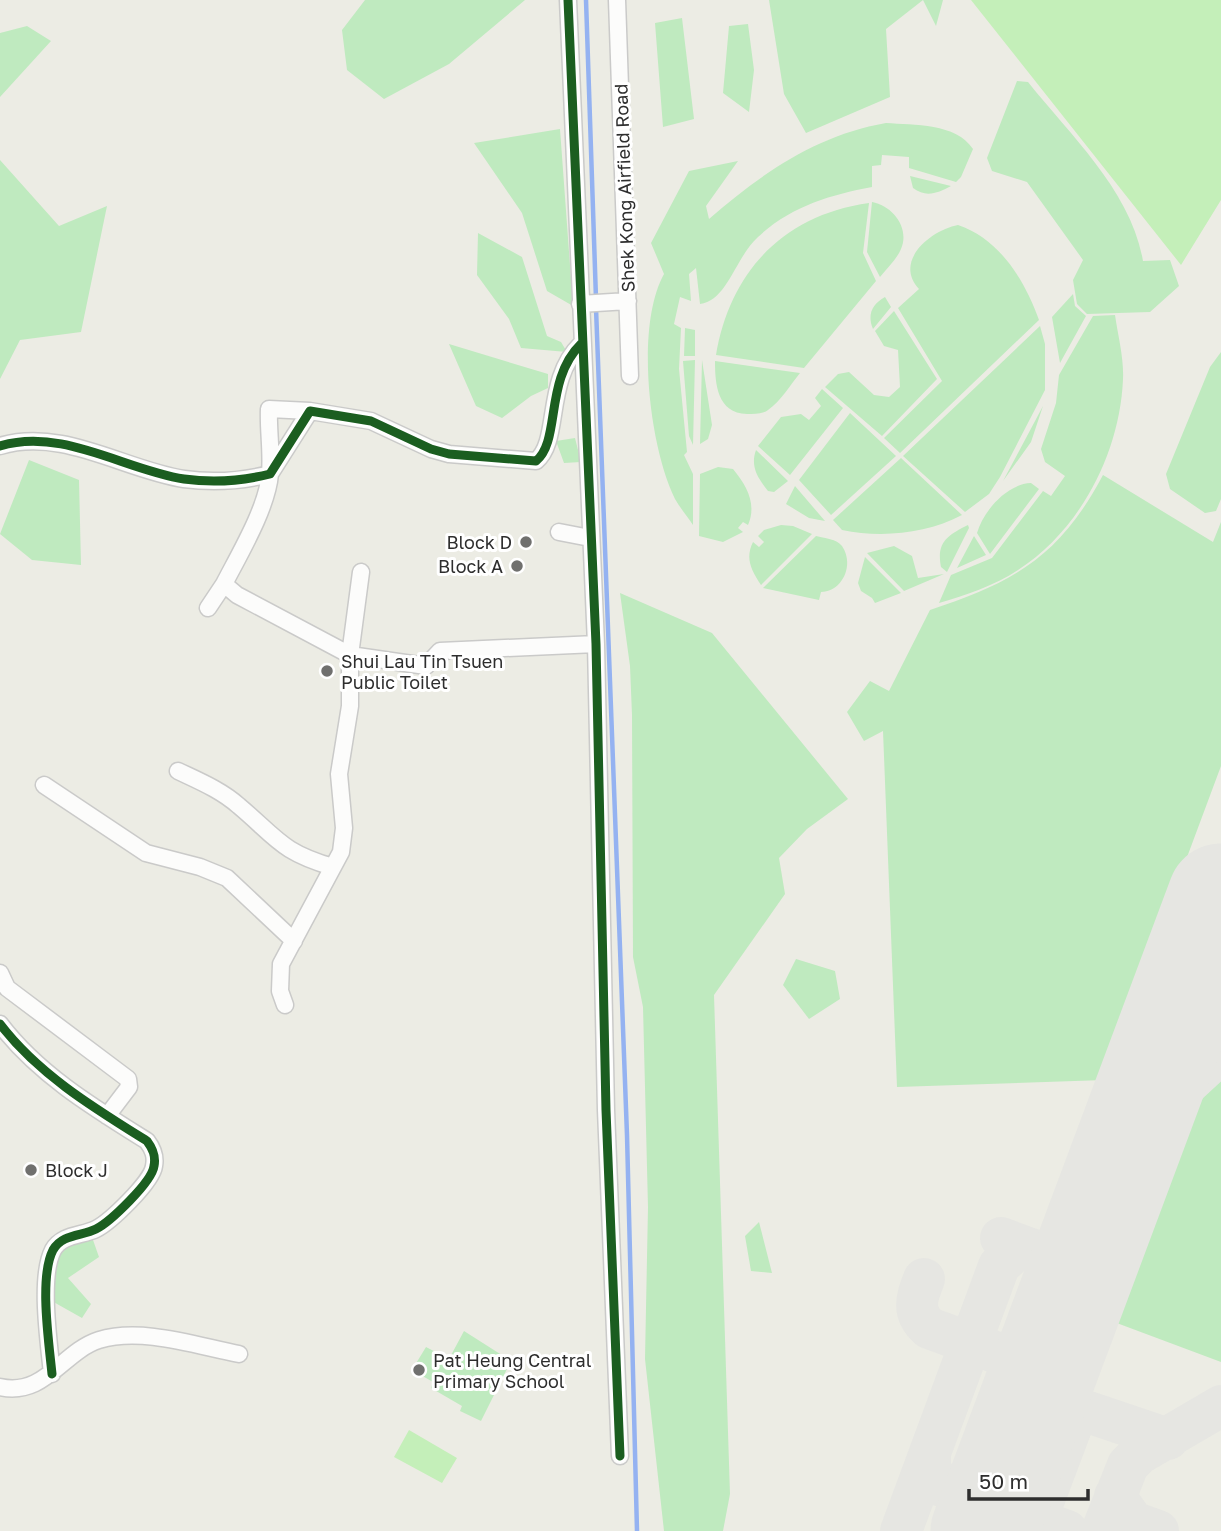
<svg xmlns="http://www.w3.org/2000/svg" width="1221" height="1531" viewBox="0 0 1221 1531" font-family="'Golos Text',sans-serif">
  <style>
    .green { fill: #bfeabf }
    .pitch { fill: #c4efb9 }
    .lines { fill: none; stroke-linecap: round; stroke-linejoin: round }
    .stream { stroke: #94b2f1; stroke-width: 4.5 }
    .taxiway { stroke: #e6e6e2; stroke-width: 42 }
    .runway { stroke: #e6e6e2; stroke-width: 107 }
    .street-casing { stroke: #cacac9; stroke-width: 19 }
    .street { stroke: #fcfcfb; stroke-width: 16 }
    .cycleway-casing { stroke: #fff; stroke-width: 13 }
    .cycleway { stroke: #1b5e20; stroke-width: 9 }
    .poi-dot { fill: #70706e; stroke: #fff; stroke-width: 2.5 }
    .labels { text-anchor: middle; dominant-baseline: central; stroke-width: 6; stroke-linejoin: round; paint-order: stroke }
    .street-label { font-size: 18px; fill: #2e2e2e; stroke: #fff }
    .poi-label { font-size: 18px; fill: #2e2e2e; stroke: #fff; text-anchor: start }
  </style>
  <rect width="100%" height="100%" fill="#ecece4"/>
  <path class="green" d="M365,0H525L449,64L384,99L347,70L342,30Z
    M769,0H943L936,26L923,0L886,29L890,97L806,133L784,94Z
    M682,18L694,119L663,127L655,23Z
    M748,24L754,70L749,112L723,93L729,26Z
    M27,26L51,41L0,97V33Z
    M1017,81L1028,82C1071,136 1131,191 1143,261L1170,260L1179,286L1150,312L1087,314L1077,304L1073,280L1083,260L1027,182L992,171L987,158Z
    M886,123C914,125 956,123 973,149L961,177L956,182L909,168V157L882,155L881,165L872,166V187C829,195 790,207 758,237C735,258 727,301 700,304L696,268L689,274L691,301L680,297L674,324L681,328L679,369L687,452L684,455L693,474V525C688,517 680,508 675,499C649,446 635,326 664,274L651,243L689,171L738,161L706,206L709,219C762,173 817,135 886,123Z
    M560,129L573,306L547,291L522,213L474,143Z
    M0,160L59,226L107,206L81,332L20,340L0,379Z
    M910,176L951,186C938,193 926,198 913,188Z
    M872,202C893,206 910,228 901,249C897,259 887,268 880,277L867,252Z
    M869,203L863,253L876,281L804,368L716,355C730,272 783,215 869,203Z
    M958,225C1000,239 1025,281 1039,320L900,453L884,438L942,381L898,308L919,289C893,261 931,230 958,225Z
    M478,233L522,257L547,336L561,342L567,352L521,348L509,319L477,275Z
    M1073,294L1075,306L1086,316L1060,363L1052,317Z
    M885,297L891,307L873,329C867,315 872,304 885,297Z
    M894,311L937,379L882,436L825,387L838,374L849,372L874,395L889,397L900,387L898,350L884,346L875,331Z
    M1115,315C1118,336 1124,358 1123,379C1120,453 1080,530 1018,570C994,586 966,595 939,603L951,575L992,558L1043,491L1051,496L1065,476L1045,462L1041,449L1056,403L1059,375L1093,316Z
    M1040,326L1045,344V390L1000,477L989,494L965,512L903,456Z
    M685,328L695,330V356H684Z
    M449,344L548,374V388L531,396L502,418L476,406Z
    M1221,352V499L1216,511L1205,513L1170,489L1166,474L1210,367Z
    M695,360L693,445L689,436L683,361Z
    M702,360L712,425L708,439L700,444Z
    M715,361L800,373C791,384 780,402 768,410C763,414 754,414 747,414C717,413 715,384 715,361Z
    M822,389L843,408L790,475L758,446L781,417L801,414L809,420L821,406L815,398Z
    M1043,406L1031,442L1003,481Z
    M850,413L896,456L831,515L799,480Z
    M575,438L581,462L564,463L556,441Z
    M756,450L788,481L774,492L768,491C758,478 750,467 756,450Z
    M901,458L962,515C926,534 881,538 842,530L833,520Z
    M29,460L79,480L81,565L32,560L0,534Z
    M718,467L733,469C747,486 757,504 748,525L743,522L738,528L743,532L723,542L699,536L700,474Z
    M1103,475L1213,542L1221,522V766L1104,1080L897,1087L883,731L864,741L847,712L870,681L889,691L930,610C1015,582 1060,556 1103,475Z
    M1031,483L1039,489L990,554L977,533C983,512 1006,484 1031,483Z
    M795,486L825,521L809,518L786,504Z
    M781,525L793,526L812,534L761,585C751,570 745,558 753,542L759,547L764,542L758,536L764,530Z
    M968,525L969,528L947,572L941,567C936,542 948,535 968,525Z
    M816,536C824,538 837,539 842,546C855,565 842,592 821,592L819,600L763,588Z
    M974,536L986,555L957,568Z
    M894,546L912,556L918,578L944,574L904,591L867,553Z
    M865,557L901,593L875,603L872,598L861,591L858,583Z
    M620,593L712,633L848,799L807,829L779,858L785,894L714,995L730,1494L723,1531H664L645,1359L648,1207L643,1007L633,957L632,715L630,666Z
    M796,959L835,971L840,999L809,1019L783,985Z
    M1221,1007V1040L1202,1057Z
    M1221,1066V1362L1106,1319L1189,1096Z
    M759,1222L772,1273L751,1271L745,1236Z
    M93,1240L99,1257L68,1278L91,1304L82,1318L50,1300L53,1269L64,1244Z
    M464,1331L511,1361L481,1421L460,1411L462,1406L431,1388L433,1382L412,1370L426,1347L449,1359Z"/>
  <path class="pitch" d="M971,0H1221V200L1181,265Z
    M409,1430L457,1458L442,1483L394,1457Z"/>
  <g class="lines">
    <path class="stream" d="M586,0L596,299
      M596,308L627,1135L637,1531"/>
    <path class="taxiway" d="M1132,1135L1221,1053
      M1001,1238L1082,1268
      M924,1279C916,1298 912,1313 929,1328L995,1352
      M930,1452V1468L939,1485L1067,1531
      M1115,1496L1133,1522L1158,1531
      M901,1531L999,1266L1017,1249H1026
      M1032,1531L1075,1417L1088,1412L1168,1439
      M1102,1531L1128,1465L1139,1454L1221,1406"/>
    <path class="runway" d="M984,1531L1221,897"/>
    <g class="street-casing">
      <path id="street" d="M568,0L596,644L606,1110L620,1456
        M617,0L630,376
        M580,304L628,301
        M310,411L269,409C268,430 272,452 270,474C267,508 240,553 224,584L237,595L350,655L426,666L440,651L596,644
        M0,446C62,427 125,470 184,479C213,483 242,481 270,474L310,411L371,421L431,449L449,454L536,461C561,441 544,380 581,344
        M559,532L590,538
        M208,608L224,584
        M178,771C199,781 221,790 239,806C277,838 281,852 333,867
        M44,785L146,853L200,867L227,878L294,941
        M0,973L7,988L128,1079L129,1087L107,1116
        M285,1005L280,991L281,964L341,852L344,828L339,774L350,706V655L361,572
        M0,1024C38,1074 94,1108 147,1141C153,1149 156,1156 154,1166C152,1182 110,1222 96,1229C82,1236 62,1234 53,1250C39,1277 49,1343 52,1374
        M0,1387C45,1397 62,1352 99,1340C142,1327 197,1346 239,1354"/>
    </g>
    <use href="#street" class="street"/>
    <g class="cycleway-casing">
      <path id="cycleway" d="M568,0L596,644L606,1110L620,1456
        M0,446C62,427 125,470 184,479C213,483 242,481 270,474L310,411L371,421L431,449L449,454L536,461C561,441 544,380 581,344
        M0,1024C38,1074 94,1108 147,1141C153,1149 156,1156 154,1166C152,1182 110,1222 96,1229C82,1236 62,1234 53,1250C39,1277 49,1343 52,1374"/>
    </g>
    <use href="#cycleway" class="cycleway"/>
  </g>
  <g class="poi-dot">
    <circle cx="526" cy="542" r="7"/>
    <circle cx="517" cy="566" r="7"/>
    <circle cx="327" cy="671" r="7"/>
    <circle cx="31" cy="1170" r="7"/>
    <circle cx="419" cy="1370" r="7"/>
  </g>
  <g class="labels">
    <g class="street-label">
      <text transform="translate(624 188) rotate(-92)">Shek Kong Airfield Road</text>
    </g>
    <g class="poi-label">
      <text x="512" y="542" text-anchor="end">Block D</text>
      <text x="503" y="566" text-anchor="end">Block A</text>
      <text x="341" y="661">Shui Lau Tin Tsuen<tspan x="341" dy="21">Public Toilet</tspan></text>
      <text x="45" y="1170">Block J</text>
      <text x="433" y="1360">Pat Heung Central<tspan x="433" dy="21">Primary School</tspan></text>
    </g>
  </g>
  <path d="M969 1489v10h119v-10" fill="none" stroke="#2e2e2e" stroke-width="3.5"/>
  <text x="979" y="1489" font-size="21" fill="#2e2e2e" stroke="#ffffff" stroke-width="5" paint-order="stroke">50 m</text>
</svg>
